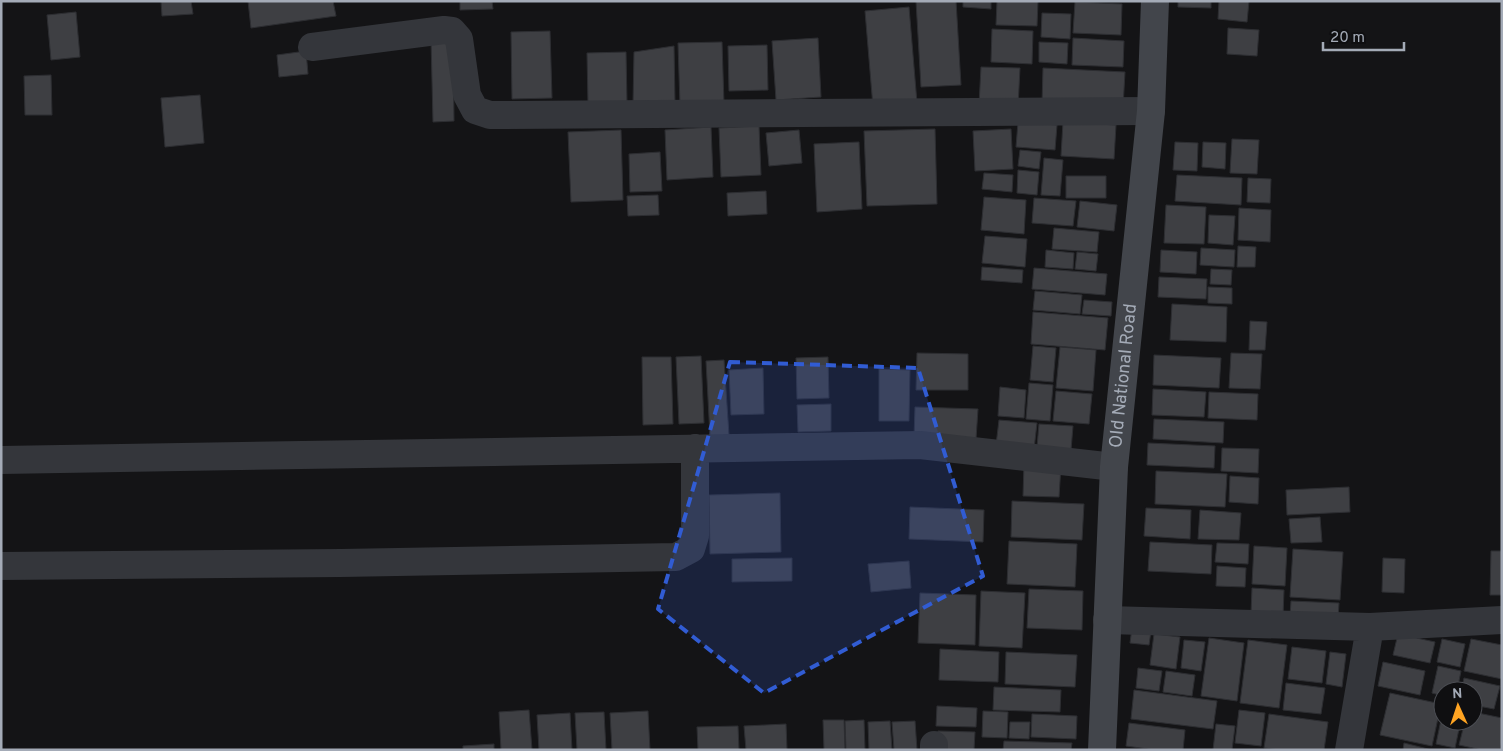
<svg xmlns="http://www.w3.org/2000/svg" width="1503" height="751" viewBox="0 0 1503 751" font-family="Overpass,sans-serif">
  <style>
    .building { fill: #3e3f43; stroke: #2d2e32 }
    .lines { fill: none; stroke-linecap: round; stroke-linejoin: round }
    .minor { stroke: #34363b; stroke-width: 28 }
    .secondary { stroke: #42454b; stroke-width: 28 }
    .marked { fill: #315cd3; fill-opacity: 0.2; stroke: #315cd3; stroke-width: 4; stroke-dasharray: 10 6; stroke-linejoin: round }
    .labels { text-anchor: middle; dominant-baseline: central; stroke-width: 4; stroke-linejoin: round; paint-order: stroke }
    .street-label { font-size: 18px; fill: #a4abb7; stroke: #0f0f11 }
  </style>
  <rect width="100%" height="100%" fill="#141416"/>
  <path class="building" d="M161,1H191L193,14L162,16Z
    M248,1H333L336,16L251,28Z
    M460,1H492L493,9L460,10Z
    M916,1H956L961,85L921,87Z
    M963,1H991V9L963,7Z
    M997,1H1038L1037,26L996,25Z
    M1178,1H1211V8L1178,7Z
    M1219,1H1249L1247,22L1218,19Z
    M1075,2L1122,4L1121,35L1073,33Z
    M909,7L917,103L873,107L865,11Z
    M76,12L80,57L51,60L47,15Z
    M1042,13L1071,14L1070,39L1041,37Z
    M1228,28L1259,30L1257,56L1227,54Z
    M992,29L1033,31L1032,64L991,62Z
    M550,31L552,98L512,99L511,32Z
    M818,38L821,97L776,100L772,41Z
    M1073,38L1124,41L1123,67L1072,65Z
    M431,39H453L454,121L433,122Z
    M722,42L724,104L680,105L678,43Z
    M1039,42L1068,43L1067,64L1039,62Z
    M767,45L768,90L729,91L728,46Z
    M674,46L675,103L633,104L634,52Z
    M306,51L308,74L279,77L277,55Z
    M626,52L627,104H588L587,53Z
    M981,67L1020,68L1018,107L979,105Z
    M1043,68L1125,72L1123,107L1042,104Z
    M51,75L52,115H25L24,76Z
    M200,95L204,143L165,147L161,98Z
    M1018,122L1057,125L1055,150L1016,147Z
    M1063,122L1116,125L1114,159L1061,156Z
    M759,126L761,175L721,177L719,128Z
    M711,127L713,177L667,180L665,130Z
    M935,129L937,204L867,206L864,131Z
    M1011,129L1013,169L975,171L973,131Z
    M621,130L623,200L571,202L568,132Z
    M799,130L802,163L769,166L766,133Z
    M1232,139L1259,140L1257,174L1230,173Z
    M859,142L862,209L817,212L814,144Z
    M1175,142L1198,143L1197,171L1173,170Z
    M1203,142L1226,143L1225,169L1202,167Z
    M1020,150L1041,152L1039,169L1018,166Z
    M660,152L662,191L630,192L629,154Z
    M1044,158L1063,160L1060,196L1041,195Z
    M1018,170L1039,172L1037,195L1017,193Z
    M984,173L1013,175L1012,192L982,189Z
    M1177,175L1242,178L1241,205L1175,201Z
    M1066,176H1106V198H1066Z
    M1248,178L1271,179L1270,203L1247,202Z
    M766,191L767,214L728,216L727,193Z
    M658,195L659,215L628,216L627,196Z
    M984,197L1026,200L1024,234L981,230Z
    M1034,198L1076,201L1073,226L1032,223Z
    M1080,201L1117,205L1114,231L1077,227Z
    M1166,205L1206,207L1204,244L1164,243Z
    M1239,208L1271,210L1270,242L1238,240Z
    M1209,215L1235,216L1233,245L1208,243Z
    M1054,228L1099,232L1097,252L1052,249Z
    M985,236L1027,239L1025,267L982,263Z
    M1238,246L1256,247L1255,267H1237Z
    M1201,248L1235,250L1234,267L1200,265Z
    M1046,250L1074,253L1073,269L1045,267Z
    M1161,250L1197,252L1196,274L1160,272Z
    M1077,252L1098,254L1096,271L1075,269Z
    M982,267L1023,270L1022,283L981,280Z
    M1034,268L1107,274L1105,295L1032,289Z
    M1211,269L1232,270L1231,285L1210,284Z
    M1159,277L1207,279L1206,299L1158,297Z
    M1208,287L1232,288V304L1208,303Z
    M1035,291L1082,295L1080,314L1033,310Z
    M1084,300L1112,302L1111,316L1082,314Z
    M1172,304L1227,307L1226,342L1170,340Z
    M1033,312L1108,318L1105,350L1031,344Z
    M1250,321L1267,322L1265,350H1249Z
    M1033,346L1056,348L1053,382L1030,380Z
    M1060,347L1096,350L1093,391L1056,388Z
    M917,353L968,354V390H916Z
    M1231,353L1262,354L1260,389L1229,388Z
    M1154,355L1221,358L1219,388L1153,385Z
    M701,356L704,423L679,424L676,357Z
    M642,357H671L673,424L643,425Z
    M828,357L829,398L797,399L796,358Z
    M724,360L729,435L710,436L706,361Z
    M763,368L764,414L731,415L729,370Z
    M879,369L910,370L909,421H879Z
    M1029,383L1053,385L1050,421L1026,419Z
    M1000,387L1026,390L1024,418L998,416Z
    M1153,389L1206,392L1204,417L1152,415Z
    M1056,391L1092,394L1089,424L1053,421Z
    M1209,392L1258,394L1257,420L1208,418Z
    M831,404V431L798,432L797,405Z
    M915,407L978,409L976,439L914,437Z
    M1154,419L1224,422L1223,443L1153,439Z
    M999,420L1037,423L1034,449L996,445Z
    M1039,424L1073,426L1071,450L1037,447Z
    M1148,443L1215,446L1214,468L1147,465Z
    M1222,448L1259,449L1258,473L1221,471Z
    M1024,464L1061,465L1059,497L1023,496Z
    M1156,471L1227,474L1225,507L1155,504Z
    M1230,476L1259,478L1258,504L1229,502Z
    M1349,487L1350,512L1287,515L1286,490Z
    M780,493L781,552L710,554L709,495Z
    M1012,501L1084,504L1082,540L1011,537Z
    M910,507L984,510L983,542L909,539Z
    M1146,508L1191,510L1190,539L1144,536Z
    M1200,510L1241,513L1239,540L1198,539Z
    M1320,517L1322,542L1291,543L1289,519Z
    M1009,541L1077,544L1075,587L1007,584Z
    M1150,542L1212,545L1211,574L1148,571Z
    M1217,543L1249,544L1248,564L1215,562Z
    M1254,546L1287,548L1285,586L1252,584Z
    M1293,549L1343,552L1340,600L1290,597Z
    M1491,551H1502V595H1490Z
    M792,558V581L732,582V559Z
    M1383,558L1405,559L1404,593L1382,592Z
    M909,561L911,588L871,592L868,564Z
    M1217,566L1246,568L1245,587L1216,586Z
    M1252,588L1284,590L1283,616L1251,614Z
    M1029,589L1083,591L1082,630L1027,628Z
    M981,591L1025,593L1022,648L979,646Z
    M920,593L976,595L975,645L918,643Z
    M1291,601L1339,603L1338,619L1290,616Z
    M1132,628L1151,631L1149,645L1130,643Z
    M1154,634L1180,637L1176,669L1150,665Z
    M1398,634L1435,642L1430,663L1393,655Z
    M1209,638L1244,643L1237,701L1201,696Z
    M1442,639L1465,644L1460,667L1437,662Z
    M1471,639L1502,645V679L1464,671Z
    M1184,640L1205,642L1201,671L1181,668Z
    M1248,640L1287,645L1279,708L1240,703Z
    M1292,647L1326,651L1322,683L1288,679Z
    M940,649L999,652L998,682L939,680Z
    M1006,652L1077,655L1075,687L1005,684Z
    M1330,652L1346,654L1342,687L1326,684Z
    M1383,662L1425,671L1420,695L1378,686Z
    M1438,666L1461,671L1457,691H1443V696L1432,693Z
    M1138,668L1162,671L1159,691L1136,688Z
    M1166,671L1195,675L1192,696L1163,692Z
    M1464,678L1500,686L1494,709L1473,705V691H1461Z
    M1286,683L1325,688L1321,714L1283,710Z
    M994,687L1061,690L1060,712L993,710Z
    M1134,690L1217,701L1213,729L1131,719Z
    M1390,693L1441,704L1432,746L1380,735Z
    M937,706L977,708L976,727L936,726Z
    M529,710L532,750H501L499,712Z
    M1239,710L1265,713L1261,746L1235,743Z
    M648,711L650,750H612L610,713Z
    M983,711L1008,712L1007,738L982,737Z
    M604,712L606,750H577L575,713Z
    M1473,712L1502,718V740L1500,750H1482L1459,745L1465,721H1473Z
    M570,713L572,750H539L537,715Z
    M1032,714L1077,716L1076,739L1031,737Z
    M1269,714L1328,722L1324,750H1279L1264,748Z
    M823,720H844L845,750H824Z
    M864,720L865,750H846L845,721Z
    M1441,720L1460,724L1455,748L1436,744Z
    M890,721L892,750H869L868,722Z
    M915,721L917,750H894L892,722Z
    M1010,722H1030L1029,739L1009,738Z
    M1129,723L1185,730L1183,750H1155L1126,746Z
    M786,724L787,750H746L744,726Z
    M1216,724L1235,726L1232,750H1213Z
    M738,726L739,750H698L697,727Z
    M938,731L975,732L974,750H938Z
    M1004,741L1072,743L1071,750H1003Z
    M1404,743L1432,750H1403Z
    M494,744V750H463V746Z"/>
  <g class="lines">
    <path class="minor" d="M312,47L444,30L452,31L459,39L467,95L475,110L490,115L1151,111
      M1,460L920,445L1114,467
      M1,566L341,563L676,557L691,549L695,536V448
      M1107,620L1370,627L1502,620
      M934,750V745
      M1349,750L1370,627"/>
    <path class="secondary" id="s1" d="M1102,750L1114,467L1151,111L1155,1"/>
  </g>
  <path class="marked" d="M730,362L918,368L983,576L764,693L658,609Z"/>
  <g class="labels">
    <g class="street-label">
      <text stroke="none"><textPath href="#s1" startOffset="375">Old National Road</textPath></text>
    </g>
  </g>
  <rect width="1503" height="751" fill="none" stroke="#a4abb7" stroke-width="5"/>
  <g transform="translate(1458 706) rotate(357)"><circle r="24" fill="#0f0f11" stroke="#4b4d53"/>
  <path d="M0-4L9 19L0 12L-9 19Z" fill="#ffa422"/>
  <text y="-8" font-size="14" font-weight="bold" text-anchor="middle" fill="#a4abb7">N</text>
  </g>
  <path d="M1323 42v8h81v-8" fill="none" stroke="#a4abb7" stroke-width="2.5"/>
  <text x="1330" y="42" font-size="15" fill="#a4abb7" stroke="#0f0f11" stroke-width="4" paint-order="stroke">20 m</text>
</svg>
